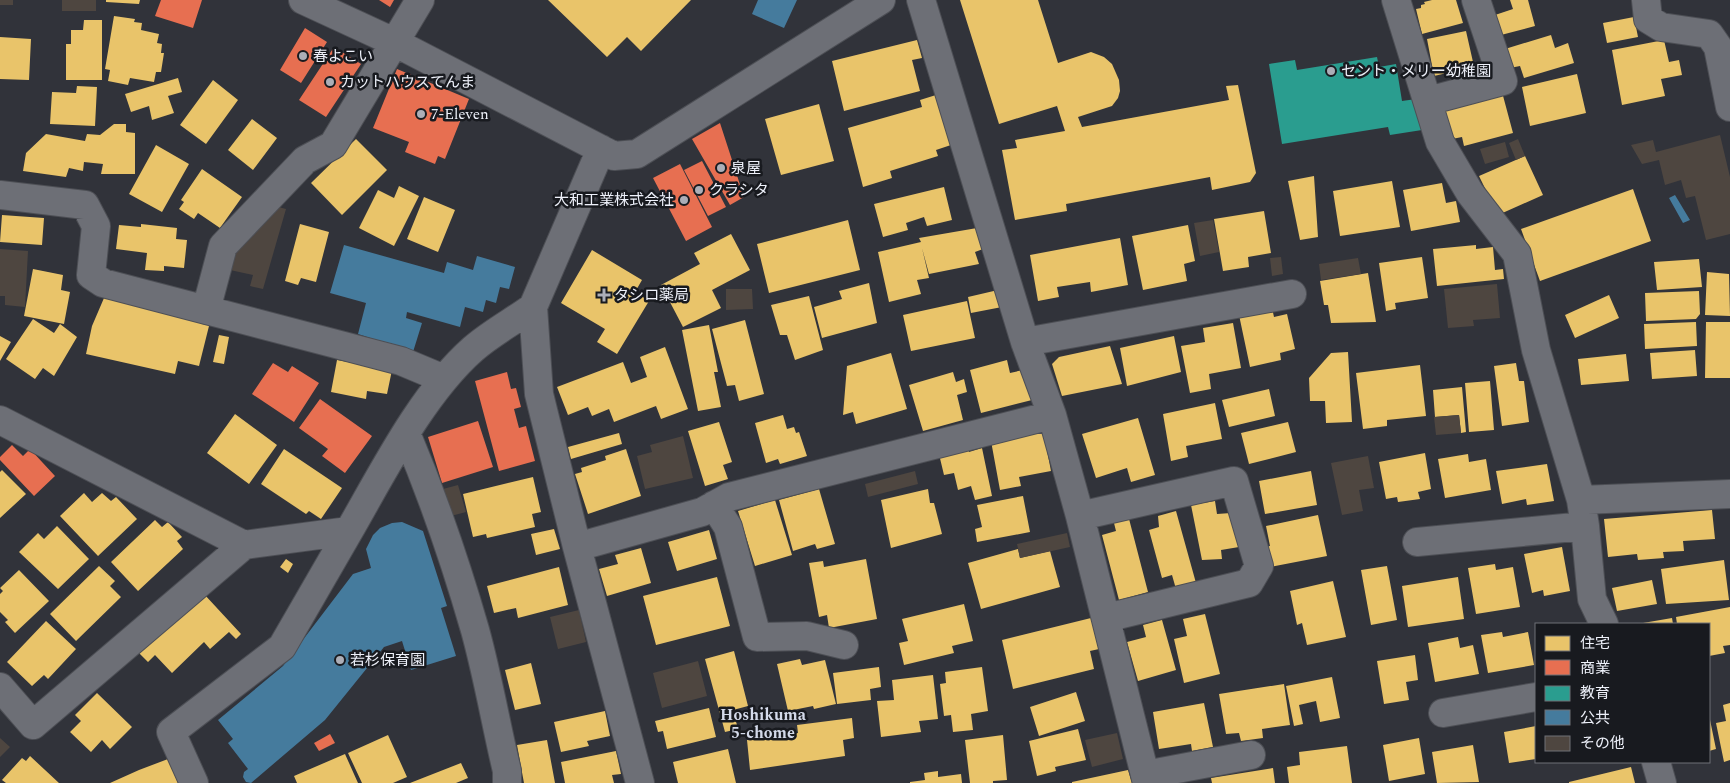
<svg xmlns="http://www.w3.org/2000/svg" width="1730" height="783" viewBox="0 0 1730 783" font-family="Spectral,'Noto Sans JP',serif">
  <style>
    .homes { fill: #e9c46a }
    .shops { fill: #e76f51 }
    .schools { fill: #2a9d8f }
    .public { fill: #457b9d }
    .building { fill: #4e4640 }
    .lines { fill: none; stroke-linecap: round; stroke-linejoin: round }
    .minor-casing { stroke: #4d4f55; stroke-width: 30 }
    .minor { stroke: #6d6f76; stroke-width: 28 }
    .poi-dot { fill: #acaeb7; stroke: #181a1f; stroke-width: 2 }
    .labels { text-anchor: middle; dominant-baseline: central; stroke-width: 5; stroke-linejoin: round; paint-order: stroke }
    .poi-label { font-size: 15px; fill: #eef1fa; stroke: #181a1f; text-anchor: start }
    .neighbourhood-label { font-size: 16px; font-weight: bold; fill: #d4daea; stroke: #181a1f }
  </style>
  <rect width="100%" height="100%" fill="#31333a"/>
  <path class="homes" d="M106,0H140L139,4L106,2Z
    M548,0H691L641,51L627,37L607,57Z
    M960,0H1038L1058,63L1091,52L1104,57L1112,64L1119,80L1120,91L1118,98L1112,106L1078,117L1082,127L1229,100L1226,86L1238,85L1256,173L1250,182L1212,190L1210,177L1066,204L1067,211L1015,220L1002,150L1017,148L1015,140L1065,131L1057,106L999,124Z
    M1432,0H1456L1463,23L1422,34L1416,9L1421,8V5L1425,4L1424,2Z
    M1510,0H1528L1535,26L1501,35L1495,15L1513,9Z
    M114,16L135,19L134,22L142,23L141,30L159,34L157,43L162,44L161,53H164L161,72H156L154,82L130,78L128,85L108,81L110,70L105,69Z
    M1634,17L1638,37L1607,43L1603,23Z
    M84,20H102V80H66V44H71V30H83Z
    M1466,31L1473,62L1467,63L1468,68L1434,76L1427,39Z
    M1551,35L1555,48L1568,43L1574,63L1524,78L1520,66L1510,68L1505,49Z
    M0,37L31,39L29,80L0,79Z
    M917,40L922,58L912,60L920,91L844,111L832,61Z
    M1664,40L1669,62L1679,60L1682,75L1661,79L1665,96L1622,105L1612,50Z
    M1577,74L1586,113L1530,126L1522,87Z
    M178,78L182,92L168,96L174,113L152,120L149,106L131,112L125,94Z
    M213,80L238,100L206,144L180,125Z
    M77,86L97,87L95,126L50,124L52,92L76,93Z
    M1502,92L1513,133L1464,146L1462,137L1452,139L1443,108Z
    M936,95L951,145L936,150L938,156L890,171L892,178L863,187L848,128L922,107L920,100Z
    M819,104L834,161L781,175L765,119Z
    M252,119L277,138L253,170L228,150Z
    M114,124H126V132L135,133V174H101L103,164L84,162L83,171L69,168L66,177L23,171L26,153L46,134L85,141L87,134L100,135Z
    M356,139L387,170L342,215L311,183Z
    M156,145L189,164L162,212L129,194Z
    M1525,156L1543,195L1498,215L1479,176Z
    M202,169L242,197L220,228L198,213L194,219L179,209L184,202L181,200Z
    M1314,176L1318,237L1300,240L1288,181Z
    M1392,181L1400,227L1340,236L1333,191Z
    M1442,183L1446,203L1456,201L1460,222L1411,231L1403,190Z
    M399,186L419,196L394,246L359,228L378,190L394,198Z
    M944,187L952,220L927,226L924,217L906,223L908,230L883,237L874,204Z
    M1633,189L1651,241L1540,281L1521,229Z
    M424,197L455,210L438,252L407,239Z
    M1264,211L1271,253L1248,257L1249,267L1223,271L1214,219Z
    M2,215L44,218L42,245L0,242Z
    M848,220L860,270L769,293L757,244Z
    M141,224L177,228L176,239L187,240L184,268L164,266V271L145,270L147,253L116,249L119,225L141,227Z
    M300,224L329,232L316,282L301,278L298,285L285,281Z
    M1188,225L1195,261L1184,264L1187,281L1143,290L1132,236Z
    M977,228L983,249L975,252L979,264L929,274L922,248L929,278L917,280L921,294L889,302L878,252L921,242L919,238Z
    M731,234L750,270L712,290L721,308L683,327L661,285L700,264L694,253Z
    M1120,238L1128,285L1091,292L1090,282L1057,287L1059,297L1038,301L1030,255Z
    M1476,245V249L1493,247L1495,270L1503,269L1504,279L1437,286L1433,249Z
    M592,250L642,280L635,292L649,301L617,354L597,342L605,329L561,303Z
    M1422,257L1428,298L1395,303L1396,309L1386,311L1379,263Z
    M1699,259L1702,287L1657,290L1654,262Z
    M33,269L63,275L61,290L70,292L64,324L24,316Z
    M1707,272L1729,274L1730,316L1705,315Z
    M1368,273L1376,322L1331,323L1328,305H1324L1320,281Z
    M869,283L877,323L822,338L814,307L842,299L839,291Z
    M998,290L1002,307L971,313L968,297Z
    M1699,291L1700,314L1696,319L1646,321L1645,293Z
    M1609,295L1619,318L1575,338L1565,315Z
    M809,296L823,350L795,360L787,335H780L771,305Z
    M104,298L210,322L199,366L178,361L175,374L86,354L92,326Z
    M967,301L975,338L911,351L903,315Z
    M1272,308L1274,317L1287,314L1295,349L1280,353L1281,360L1250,367L1239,315Z
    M33,319L54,333L60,324L77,337L54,376L43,368L35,379L6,359Z
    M745,320L764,394L739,401L735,385L727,386L712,329Z
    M1696,322L1697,346L1645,349L1644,324Z
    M1706,322H1730V378H1705Z
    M1233,323L1241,368L1209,374L1211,389L1190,393L1181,346L1205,342L1203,328Z
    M709,325L718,372H714L721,407L698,411L682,330Z
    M219,335L229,337L224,364L213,362Z
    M0,336L11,342L0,361Z
    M1174,336L1181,372L1127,386L1120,348Z
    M1110,346L1122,384L1062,396L1052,364L1059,357Z
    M665,347L688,409L661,419L656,406L614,422L609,409L592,416L588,407L568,415L557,387L623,362L631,383L647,377L640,357Z
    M1695,350L1697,376L1652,379L1650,353Z
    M1348,352L1352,422L1326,423L1325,401H1310L1309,378L1331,353Z
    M891,353L907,409L856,424L853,412L843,415L847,366Z
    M1626,354L1629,381L1581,385L1578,359Z
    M337,360L392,370L387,394L367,391L366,399L331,392Z
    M1007,360L1010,373L1023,370L1032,400L981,413L970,370Z
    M1516,363L1519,381H1524L1529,422L1502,426L1494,366Z
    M1420,365L1426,416L1387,420V426L1363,429L1356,373Z
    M953,372L956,382L964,379L967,392L957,395L963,420L923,431L909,385Z
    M1490,381L1494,430L1469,432L1465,383Z
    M1462,387L1466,432L1461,433L1459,415L1435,417L1433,390Z
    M1269,389L1275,416L1229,427L1222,400Z
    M1215,403L1222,439L1186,446L1188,457L1171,461L1163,414Z
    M235,414L277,445L249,484L207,453Z
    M783,415L787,429L794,427L796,433L799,432L807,456L780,464L778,459L766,463L755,423Z
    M1138,418L1155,475L1131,482L1127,468L1096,478L1082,434Z
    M719,422L732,462L723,465L728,479L705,486L688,431Z
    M1288,422L1296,452L1249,464L1241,433Z
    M1043,430L1051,471L1019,477L1021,486L1000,490L991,441Z
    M619,433L622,444L571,459L568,447Z
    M966,443L969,452L982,448L992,496L975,500L971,486L958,490L954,473L944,475L938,450Z
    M284,449L342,488L321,519L309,511L306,514L261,484Z
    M626,449L641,496L588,514L575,474L582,472L581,468L606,460L605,456Z
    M1425,453L1431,489L1418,492L1420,499L1398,502L1397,497L1386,499L1379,462Z
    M1468,454L1469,462L1486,459L1491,490L1445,498L1438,459Z
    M1547,464L1554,501L1527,505L1526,499L1502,504L1496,471Z
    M2,470L26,494L0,518V472Z
    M1311,471L1317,505L1265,514L1259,481Z
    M533,477L541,512L532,514L535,527L487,538L486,534L473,537L463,494Z
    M819,489L835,544L817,549L815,544L793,551L779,500Z
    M928,489L930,503H934L942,534L891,548L881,500Z
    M84,493L92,502L102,493L111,501L116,497L137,519L98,556L60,516Z
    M1023,496L1030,532L977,542L975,529L982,527L977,505Z
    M775,500L792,555L755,566L738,511Z
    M1215,501L1217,514L1231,513L1239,547L1221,550L1222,559L1202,560L1191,505Z
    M1712,510L1715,539L1683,541L1684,551L1663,552L1664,558L1638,560L1637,554L1608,557L1604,519Z
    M1176,511L1196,583L1176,589L1172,575L1162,578L1149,530L1159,527L1158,516Z
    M1128,515L1148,592L1119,600L1102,535L1116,531L1113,519Z
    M1318,515L1327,556L1270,567L1265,547L1270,546L1266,526Z
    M155,520L162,527L168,522L182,537L177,541L183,549L138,591L111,562Z
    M57,526L89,559L58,589L19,552L38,533L44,539Z
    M554,529L560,549L536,555L531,534Z
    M709,530L717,559L677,571L668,542Z
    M1562,547L1570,591L1544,596L1543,590L1532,593L1524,554Z
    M641,548L651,583L607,596L599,569L618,564L615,555Z
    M1018,549L1020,558L1050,551L1060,587L981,609L968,563Z
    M286,559L293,564L288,573L280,567Z
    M866,559L877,619L829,628L827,615L819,617L809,563L823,561L824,567Z
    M1724,560L1729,600L1666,604L1661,569Z
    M1495,564L1496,570L1513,567L1520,607L1476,614L1468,568Z
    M99,566L115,581L110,586L121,597L76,641L50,614Z
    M1387,566L1397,620L1371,625L1361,570Z
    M559,567L568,605L518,618L516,608L494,613L487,586Z
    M19,570L49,601L15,633L5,622L8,620L0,612V594L3,591L0,588Z
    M717,577L730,626L656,645L643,596Z
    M1458,577L1464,619L1408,627L1402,586Z
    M1652,580L1657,604L1617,611L1612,588Z
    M1333,581L1346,637L1307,645L1302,623L1297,625L1290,591Z
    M204,594L241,634L236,639L229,632L210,649L204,642L172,673L155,655L148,662L137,651L156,633L159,636Z
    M964,604L973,641L952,646L954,653L904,665L899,643L908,641L902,619Z
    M1730,607V645L1723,646L1725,653L1709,656V624H1677L1676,617Z
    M1205,614L1220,674L1184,683L1174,639L1187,636L1183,619Z
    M1091,618L1099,649L1090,651L1094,669L1013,689L1002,640Z
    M1672,618L1673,624H1643V623Z
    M1162,620L1176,670L1138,681L1127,642L1146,637L1143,625Z
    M46,621L76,649L48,679L44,675L32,686L7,662Z
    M1502,632L1503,637L1528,632L1534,665L1488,673L1481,635Z
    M1458,637L1460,648L1473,645L1479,674L1435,682L1428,643Z
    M734,651L748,706L733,710L738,729L725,732L705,659Z
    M1415,655L1418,680L1406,682L1409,700L1384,704L1377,661Z
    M800,659L802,665L825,660L836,704L814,709L813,706L788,711L777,664Z
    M531,663L541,704L515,710L505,670Z
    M879,667L881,687L870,689L871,700L837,704L833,673Z
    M982,667L988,711L971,714L973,730L953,732L951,715L944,716L940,684L946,683L945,672Z
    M933,675L938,719L919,721L921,732L881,737L877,701L894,700L892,680Z
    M1332,677L1340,718L1320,722L1316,701L1299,705L1303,724L1294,726L1286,686Z
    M1284,684L1290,725L1262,729L1263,738L1241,741L1239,733L1226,734L1219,694Z
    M1076,692L1085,721L1039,736L1030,707Z
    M97,693L132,727L110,749L102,740L91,752L70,732L81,721L75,715Z
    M1204,703L1213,747L1192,751L1191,744L1159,749L1153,712Z
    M1730,703V760L1724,762L1716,723L1726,721L1723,705Z
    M709,708L716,737L667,749L663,731L658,732L655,721Z
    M605,711L610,736L587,741L589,746L561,752L554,722Z
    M1709,715L1716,749L1709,751Z
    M852,718L854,738L843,740L845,756L750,770L747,740L798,733L797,725Z
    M1536,726V759L1509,763L1504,732Z
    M1078,729L1086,760L1055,767L1056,771L1037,776L1029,741Z
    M388,735L407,777L393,783H362L348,753Z
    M1003,735L1007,780L993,781V783H970L965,740Z
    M1419,738L1425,774L1389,781L1383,745Z
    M547,740L555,783H524L517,745Z
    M1473,745L1479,782L1437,783L1432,752Z
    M1347,746L1352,783H1289L1287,767L1300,765L1299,752Z
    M728,749L736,783H678L673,762Z
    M616,751L621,774L612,775L614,783H565L561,762Z
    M345,754L358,783H297L294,776Z
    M30,756L59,783H6L2,780L22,758L26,761Z
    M168,759L178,783H110L139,770Z
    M461,763L468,778L456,783H410Z
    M1631,767L1635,783H1569V782Z
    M1273,768L1275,783H1212L1211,778Z
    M1128,770L1132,783H1072V782Z
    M938,771V777L961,774L962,783H910V782L925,780L924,773Z"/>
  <path class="shops" d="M161,0H202L193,28L155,16Z
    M379,0H394L390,7Z
    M305,28L327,42L301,83L280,70Z
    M334,47L361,64L326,117L299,100Z
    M397,69L469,99L445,159L438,156L435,164L405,152L409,142L373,128Z
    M720,123L744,197L730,205L692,139Z
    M702,161L726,207L708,216L684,170Z
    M680,164L712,227L686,241L653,178Z
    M273,363L288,372L292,366L319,383L294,422L252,394Z
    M507,372L511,389L516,388L521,407L514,409L519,428L526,426L535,461L499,471L475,381Z
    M320,399L372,436L345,473L322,456L328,449L299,428Z
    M478,421L493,467L442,483L428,437Z
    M12,445L23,456L30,449L55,476L34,496L0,460V457Z
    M330,734L335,743L319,751L314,743Z"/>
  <path class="schools" d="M1377,57L1379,67L1396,64L1402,101L1416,99L1422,130L1390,135L1388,127L1282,144L1269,64L1295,60L1297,70Z"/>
  <path class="public" d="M758,0H797L784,28L752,14Z
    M1675,195L1690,220L1683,223L1669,198Z
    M344,245L444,273L447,262L473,270L477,256L515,267L509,289L500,287L496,303L486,300L483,312L465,307L460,327L407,312L406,318L422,323L413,352L358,334L366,303L330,293Z
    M402,522L423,531L447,606L441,608L456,656L411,670L402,641L384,647L325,720L251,783L246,782L243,777L244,772L248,769L228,743L233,739L218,720L283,666L353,574L371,568L366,549L373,535L380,528L392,523Z"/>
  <path class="building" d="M0,0H13V5H0Z
    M62,0H96V11H62Z
    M1720,135L1730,177V234L1706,240L1695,196L1686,198L1681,180L1665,185L1659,160L1642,164L1631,145L1653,140L1656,152Z
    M1518,139L1525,156L1516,160L1509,143Z
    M1505,142L1509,157L1485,164L1480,149Z
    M271,205L286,209L263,289L250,286L253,275L230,270L234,251Z
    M1213,220L1219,252L1200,256L1194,223Z
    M0,249L28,251L25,307L5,305V296H0Z
    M1281,257L1283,274L1272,276L1270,258Z
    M1358,258L1361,274L1321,280L1319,264Z
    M1497,284L1500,318L1473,320L1474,326L1448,328L1444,289Z
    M726,289H752L753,309L726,310Z
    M1459,415L1461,433L1436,435L1434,417Z
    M683,436L693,478L645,489L637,456L652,452L650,445Z
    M1368,456L1374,488L1359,490L1363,511L1342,515L1331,463Z
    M915,471L918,484L868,497L865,484Z
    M458,485L466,512L451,516L443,489Z
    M1067,533L1070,547L1020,558L1017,544Z
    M579,610L586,642L558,649L550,617Z
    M698,661L707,696L662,708L653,673Z
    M1117,733L1123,759L1092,767L1085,740Z
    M0,738L10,747L0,757Z"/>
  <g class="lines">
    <g class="minor-casing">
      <path id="minor" d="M303,0L394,42L614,156L637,154L881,0
        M921,0L1025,342L1052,415L1080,516L1147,783
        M1396,0L1440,142L1470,193L1517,254L1536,350L1581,500L1585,526L1592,599L1604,624
        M1646,0L1648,19L1661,27L1709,34L1718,47L1730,107
        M1428,101L1503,81L1476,0
        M601,149L533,307L539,394L577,547L640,783
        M0,195L85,205L96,226L91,275L103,283L401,361L444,379
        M206,310L223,246L305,160L333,145L420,0
        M1025,342L1292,294
        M0,420L244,545L349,531C383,472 422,394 473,349C491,333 514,321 533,307
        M406,433C433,497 456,564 475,630C488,677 496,725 507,771V783
        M1581,500L1730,494
        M714,505L728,527L757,637L807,636L844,645
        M1080,516L1234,481L1259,566L1249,583L1106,618
        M1417,542L1585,526
        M577,547L702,512L729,497L1052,415
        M0,687L33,725L244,545
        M1443,713L1536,697
        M1656,762L1662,783
        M1145,775L1251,755
        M194,783L171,732L282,647L349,531"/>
    </g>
    <use href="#minor" class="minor"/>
  </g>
  <g class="poi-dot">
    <circle cx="303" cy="56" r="5"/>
    <circle cx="1331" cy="71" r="5"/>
    <circle cx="330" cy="82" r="5"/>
    <circle cx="421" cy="114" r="5"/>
    <circle cx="721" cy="168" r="5"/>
    <circle cx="699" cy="190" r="5"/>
    <circle cx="684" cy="200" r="5"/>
    <path d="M601.5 287.5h5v5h5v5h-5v5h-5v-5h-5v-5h5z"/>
    <circle cx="340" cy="660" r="5"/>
  </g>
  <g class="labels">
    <g class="poi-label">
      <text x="313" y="56">春よこい</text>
      <text x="1341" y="71">セント・メリー幼稚園</text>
      <text x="340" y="82">カットハウスてんま</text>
      <text x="431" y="114">7-Eleven</text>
      <text x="731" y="168">泉屋</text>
      <text x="709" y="190">クラシタ</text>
      <text x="674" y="200" text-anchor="end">大和工業株式会社</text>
      <text x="614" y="295">タシロ薬局</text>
      <text x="350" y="660">若杉保育園</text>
    </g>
    <g class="neighbourhood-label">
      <text x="763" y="715">Hoshikuma<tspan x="763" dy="18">5-chome</tspan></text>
    </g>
  </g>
  <rect x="1535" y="623" width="175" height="140" fill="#181a1f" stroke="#6e7077"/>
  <rect x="1545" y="636" width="25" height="15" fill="#e9c46a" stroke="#6e7077"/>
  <text x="1580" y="648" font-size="15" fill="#eef1fa">住宅</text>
  <rect x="1545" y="660" width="25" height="15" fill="#e76f51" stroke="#6e7077"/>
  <text x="1580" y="673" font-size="15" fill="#eef1fa">商業</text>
  <rect x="1545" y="686" width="25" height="15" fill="#2a9d8f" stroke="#6e7077"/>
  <text x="1580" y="698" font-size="15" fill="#eef1fa">教育</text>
  <rect x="1545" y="710" width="25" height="15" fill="#457b9d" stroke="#6e7077"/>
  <text x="1580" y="723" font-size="15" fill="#eef1fa">公共</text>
  <rect x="1545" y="736" width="25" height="15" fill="#4e4640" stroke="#6e7077"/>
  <text x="1580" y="748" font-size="15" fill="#eef1fa">その他</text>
</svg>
